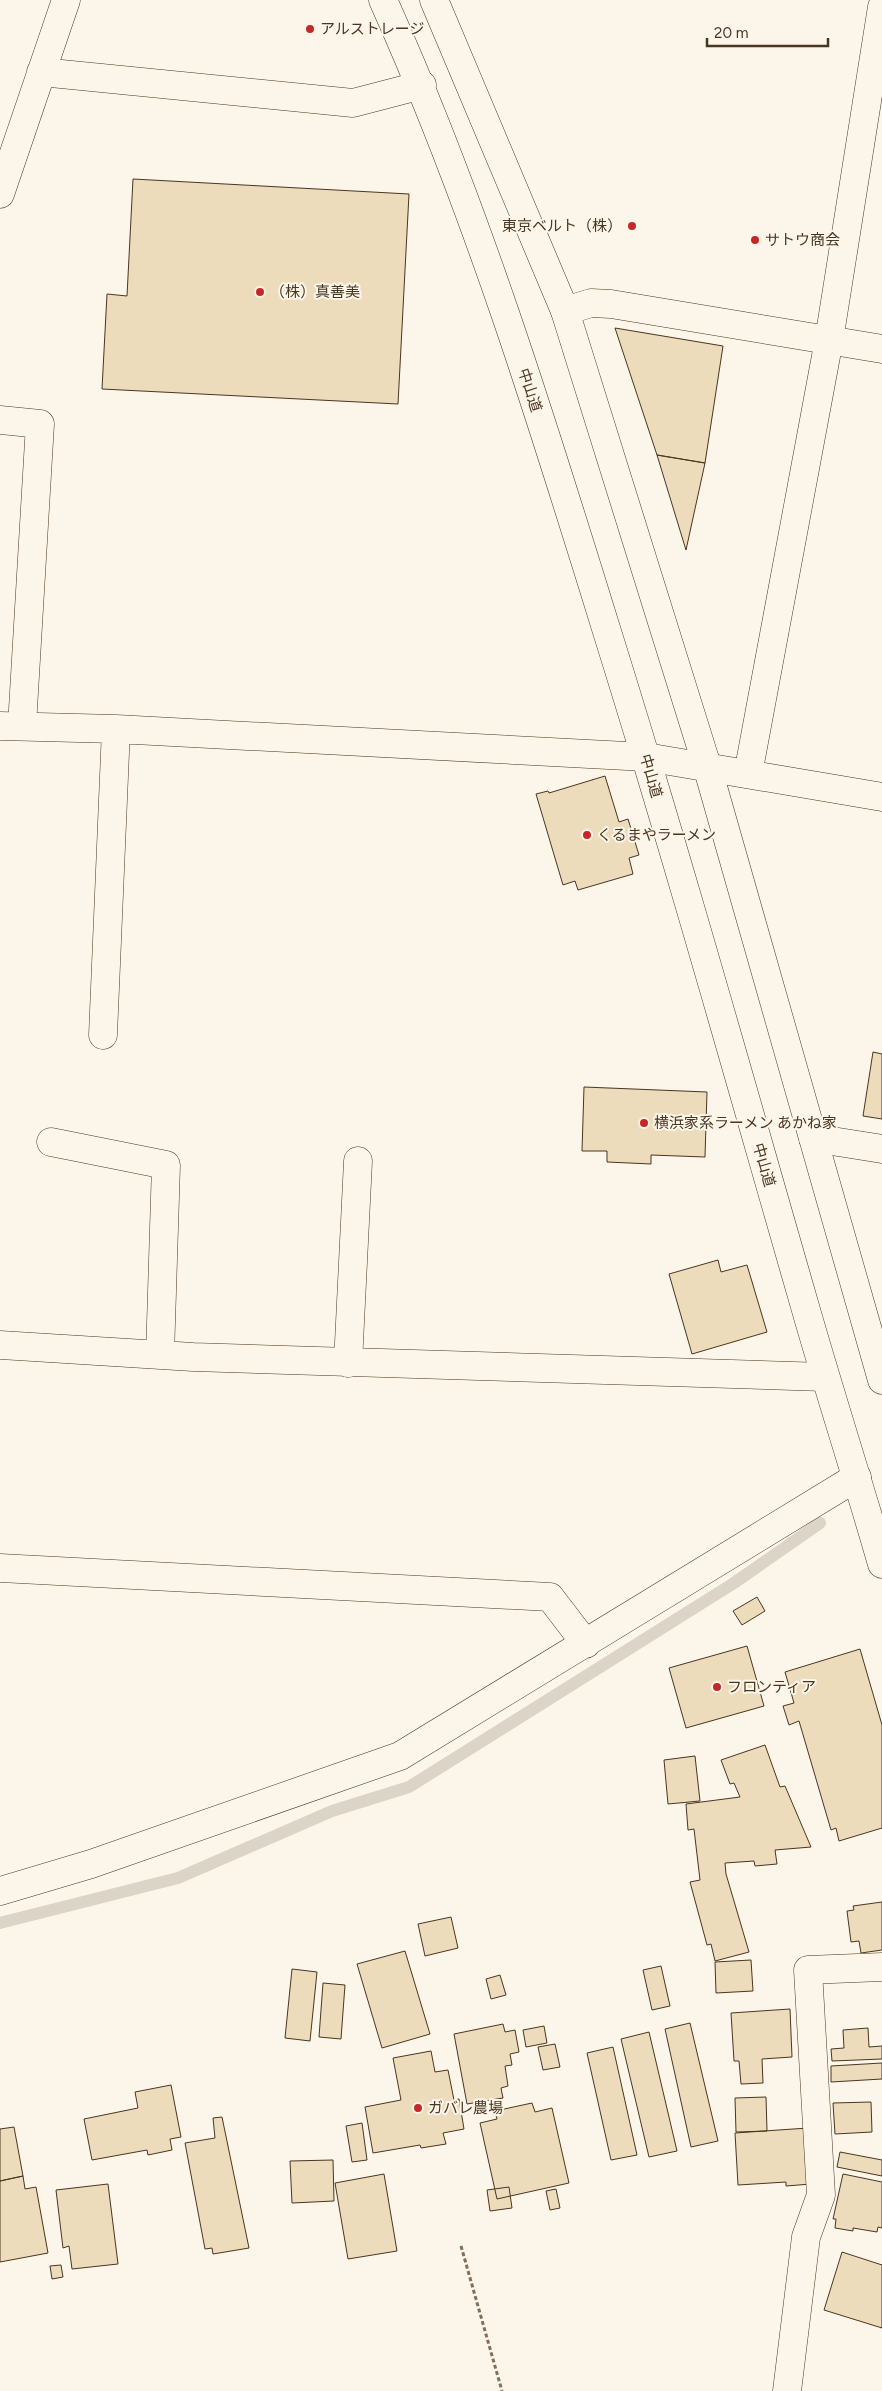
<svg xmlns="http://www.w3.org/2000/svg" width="882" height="2391" viewBox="0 0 882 2391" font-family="Figtree,'Noto Sans JP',sans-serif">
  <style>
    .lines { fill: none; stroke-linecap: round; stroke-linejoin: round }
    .stream { stroke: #dcd4c6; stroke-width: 12 }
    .building { fill: #ecdcbc; stroke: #4a3520 }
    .minor-casing { stroke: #4a3520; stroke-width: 29 }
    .highway-casing { stroke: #4a3520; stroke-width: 29 }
    .path { stroke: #7f6f5c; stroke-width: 3; stroke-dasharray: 4 2.5; stroke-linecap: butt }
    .minor { stroke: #fbf6e9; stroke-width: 28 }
    .highway { stroke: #fbf6e9; stroke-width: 28 }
    .poi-dot { fill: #c62828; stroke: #fbf6e9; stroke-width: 2 }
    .labels { text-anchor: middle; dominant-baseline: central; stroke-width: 4; stroke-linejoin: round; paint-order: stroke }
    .poi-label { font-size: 15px; fill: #4a3520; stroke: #fbf6e9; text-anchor: start }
    .street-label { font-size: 15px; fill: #4a3520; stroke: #fbf6e9 }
  </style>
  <rect width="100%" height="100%" fill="#fbf6e9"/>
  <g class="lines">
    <path class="stream" d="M0,1923L178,1878L332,1811L409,1787L734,1583L820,1523"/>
  </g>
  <path class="building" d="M133,179L409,194L398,404L102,389L107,294L127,296Z
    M615,328L723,346L705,463L657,455Z
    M657,455L705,463L686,550Z
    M605,776L619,822L628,819L639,855L629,858L633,874L578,890L575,881L563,885L536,794L548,791L549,793Z
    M873,1052L882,1054V1119L863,1116Z
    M584,1087L707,1092L705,1157L651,1155V1164L607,1162V1151H582Z
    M718,1260L721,1272L747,1265L767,1332L692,1354L669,1274Z
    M757,1597L765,1611L742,1625L733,1611Z
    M747,1646L764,1706L686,1728L669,1668Z
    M860,1649L882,1725V1828L839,1841L836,1828L831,1830L799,1721L789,1725L783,1706L794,1703L785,1672Z
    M765,1745L780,1787L785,1786L811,1847L775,1850L777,1864L755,1866L754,1861L725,1863L726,1874L749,1952L715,1961L711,1944L707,1945L690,1882L700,1880L694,1829L688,1830L686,1804L740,1797L734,1783L730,1784L721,1760Z
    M695,1756L700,1801L668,1804L664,1760Z
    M882,1902V1950L861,1953L859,1941L851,1942L847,1911L854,1910L853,1906Z
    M451,1917L458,1948L425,1956L418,1924Z
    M405,1951L430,2034L382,2048L357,1964Z
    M751,1960L753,1991L716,1993L715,1962Z
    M661,1966L670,2006L652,2010L643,1970Z
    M292,1969L317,1972L310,2041L285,2038Z
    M500,1975L506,1995L491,1999L486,1979Z
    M323,1983L345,1985L341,2039L319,2037Z
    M790,2009L792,2057L762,2059L763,2083L741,2084L739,2061H734L731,2013Z
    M690,2023L718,2141L691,2147L665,2029Z
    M503,2024L505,2032L515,2030L519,2052L510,2054L512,2065L505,2066L508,2086L501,2088L503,2098L467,2104L454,2034Z
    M544,2026L547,2043L526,2047L523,2030Z
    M868,2028L869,2047L882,2046V2059L832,2061L831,2049L844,2048L843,2030Z
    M649,2032L677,2151L649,2157L621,2039Z
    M555,2044L560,2067L543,2070L538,2047Z
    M613,2047L637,2155L611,2160L587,2053Z
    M431,2051L435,2072L448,2070L454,2100L459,2099L464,2129L443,2133L446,2144L421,2148L420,2145L373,2153L365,2107L401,2100L393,2058Z
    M882,2063V2079L831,2082V2066Z
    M171,2085L181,2137L170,2139L172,2150L148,2155L147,2150L92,2160L84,2119L138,2108L135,2092Z
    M766,2097L767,2131L736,2132L735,2098Z
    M871,2102L872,2132L835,2134L833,2103Z
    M532,2103L535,2112L552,2108L569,2183L497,2199L480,2123L497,2119L495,2111Z
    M222,2117L249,2248L213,2254L212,2248L205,2249L185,2143L215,2138L213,2118Z
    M362,2123L367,2160L352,2162L346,2126Z
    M14,2127L23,2176L0,2181V2129Z
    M808,2128L811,2184L786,2186V2182L738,2185L735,2133Z
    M840,2152L882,2160V2176L837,2167Z
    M333,2160L334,2201L292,2203L290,2161Z
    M384,2174L397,2251L348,2259L335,2183Z
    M843,2174L882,2182V2228L878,2227L877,2232L853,2228V2231L835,2228L836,2219H833Z
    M23,2176L25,2189L36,2187L48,2253L0,2262V2181Z
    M108,2184L118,2264L72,2269L69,2246L63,2248L56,2190Z
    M509,2187L512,2208L490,2211L487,2190Z
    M556,2189L560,2208L550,2210L546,2191Z
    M842,2252L882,2265V2328L824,2310Z
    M61,2265L63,2277L52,2279L50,2266Z"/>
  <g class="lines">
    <g class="minor-casing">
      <path id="minor" d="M41,72L353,103L422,85
        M0,194L66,0
        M565,311L591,303L611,304L882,349
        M0,420L40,424L22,726
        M0,726L116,729L646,757L882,797
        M748,774L829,340L882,7
        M103,1035L116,729
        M813,1138L882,1149
        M51,1142L166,1165L160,1355
        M0,1345L193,1357L825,1377
        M348,1363L358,1161
        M0,1568L550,1597L586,1644
        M0,1891L91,1864L400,1756L857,1477
        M787,2391L806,2237L821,2195L808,1970L882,1967"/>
    </g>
    <g class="highway-casing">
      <path id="highway" d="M383,0C475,204 543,424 609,638C678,859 740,1081 804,1303C829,1391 857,1477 882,1564
        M434,0L565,311L707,766L882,1380"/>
    </g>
    <path class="path" d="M461,2246L502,2391"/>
    <use href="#minor" class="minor"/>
    <use href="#highway" class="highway"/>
  </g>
  <g class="poi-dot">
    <circle cx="310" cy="29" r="5"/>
    <circle cx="632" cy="226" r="5"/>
    <circle cx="755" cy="240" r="5"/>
    <circle cx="260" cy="292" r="5"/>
    <circle cx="587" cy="835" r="5"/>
    <circle cx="644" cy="1123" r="5"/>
    <circle cx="717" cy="1687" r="5"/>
    <circle cx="418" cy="2108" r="5"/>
  </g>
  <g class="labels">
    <g class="poi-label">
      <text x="320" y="29">アルストレージ</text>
      <text x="622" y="226" text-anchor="end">東京ベルト（株）</text>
      <text x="765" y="240">サトウ商会</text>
      <text x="270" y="292">（株）真善美</text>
      <text x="597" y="835">くるまやラーメン</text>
      <text x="654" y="1123">横浜家系ラーメン あかね家</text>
      <text x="727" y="1687">フロンティア</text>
      <text x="428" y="2108">ガバレ農場</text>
    </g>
    <g class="street-label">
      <text transform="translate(530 390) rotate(72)">中山道</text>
      <text transform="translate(651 776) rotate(74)">中山道</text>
      <text transform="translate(764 1165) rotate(74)">中山道</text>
    </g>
  </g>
  <path d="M707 38v8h121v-8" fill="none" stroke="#4a3520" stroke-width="2.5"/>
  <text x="714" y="38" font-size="15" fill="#4a3520" stroke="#fbf6e9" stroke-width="4" paint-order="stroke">20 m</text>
</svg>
